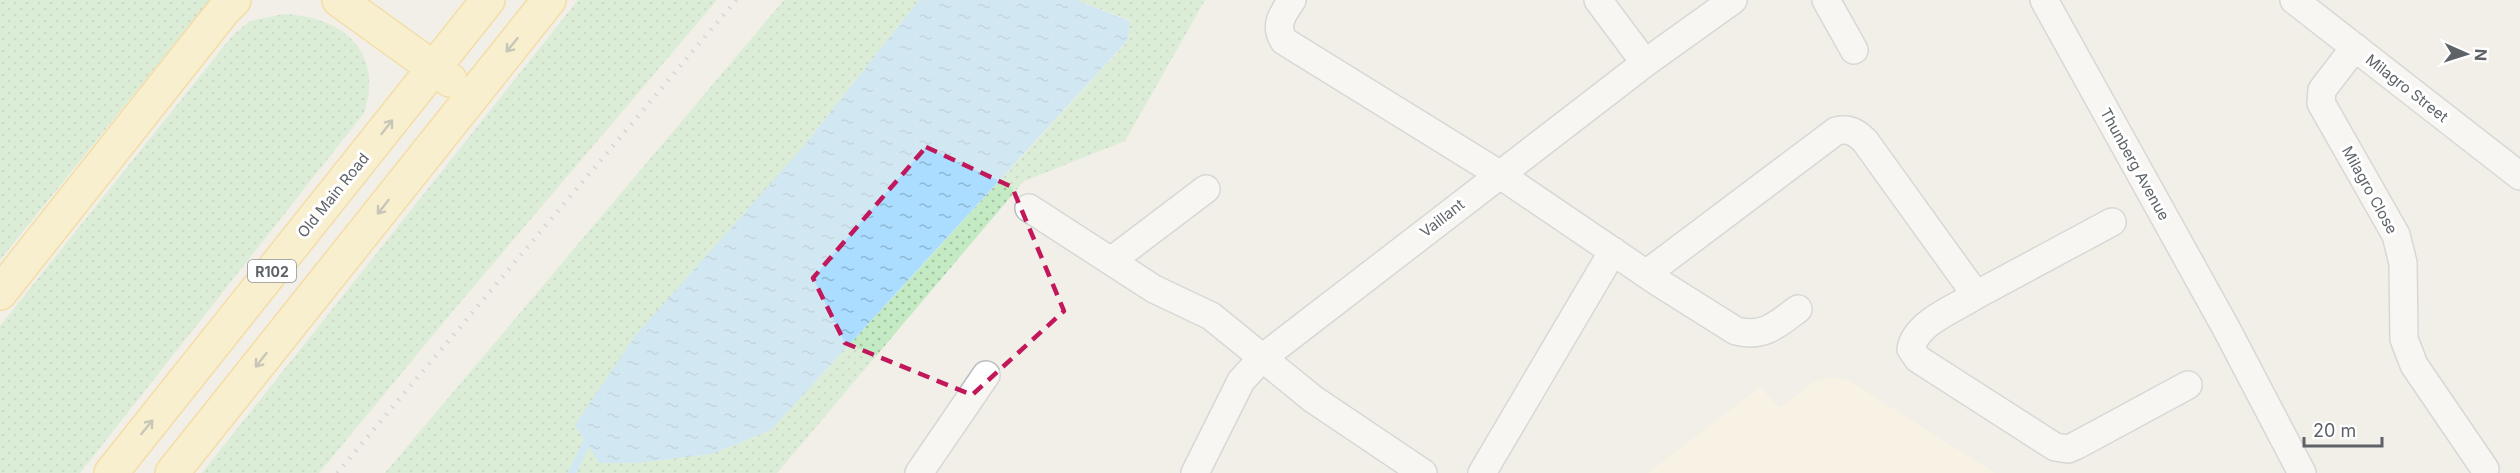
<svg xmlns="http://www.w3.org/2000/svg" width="2520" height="473" viewBox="0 0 2520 473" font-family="Inter,sans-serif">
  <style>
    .commercial { fill: #fff6df }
    .grass { fill: url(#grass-dots) }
    .water { fill: url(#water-ripples) }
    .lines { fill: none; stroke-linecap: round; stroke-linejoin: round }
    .stream { stroke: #adf; stroke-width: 8 }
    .minor-casing { stroke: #b9bdc1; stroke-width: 30 }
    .major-casing { stroke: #fbc757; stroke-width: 36 }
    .minor { stroke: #fff; stroke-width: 27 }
    .major { stroke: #ffefaf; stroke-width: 33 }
    .rail { stroke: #b6b7b8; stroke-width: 4.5; stroke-dasharray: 1.5 8; stroke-linecap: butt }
    .oneway { stroke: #969481 }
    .marked { fill: none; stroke: #c2185b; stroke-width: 4.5; stroke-dasharray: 12 8; stroke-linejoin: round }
    .labels { text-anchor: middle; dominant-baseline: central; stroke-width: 6; stroke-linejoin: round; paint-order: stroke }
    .shield { fill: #fff; stroke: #8e9295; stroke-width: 1.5 }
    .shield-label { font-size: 14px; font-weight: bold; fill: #5e6368 }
    .street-label { font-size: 15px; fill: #5e6368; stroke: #fff }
  </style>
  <defs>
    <pattern id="grass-dots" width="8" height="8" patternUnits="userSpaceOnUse" patternTransform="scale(1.5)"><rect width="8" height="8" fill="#c4eac3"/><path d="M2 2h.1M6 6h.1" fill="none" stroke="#a2c1a2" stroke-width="1.8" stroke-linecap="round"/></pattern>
    <pattern id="water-ripples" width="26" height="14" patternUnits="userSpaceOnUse" patternTransform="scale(1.5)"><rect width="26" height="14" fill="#adf"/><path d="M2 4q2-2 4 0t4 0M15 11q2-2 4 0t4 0" fill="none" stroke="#8eb7d2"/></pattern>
  </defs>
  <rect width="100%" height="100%" fill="#f1efe7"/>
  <path class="commercial" d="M1826,378H1838L1849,381L1995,473H1648L1760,387L1779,408L1814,382Z"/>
  <path class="grass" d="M0,0H210L0,260Z
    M578,0H717L457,306L319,473H202Z
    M784,0H919L803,147L599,463H636L712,454L771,430L1128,41L1130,20L1076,0H1205L1125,141L1024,181L777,473H385Z
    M284,14C343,17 384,51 364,113L80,473H0V326L233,35L250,21Z"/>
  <path class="water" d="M919,0H1076L1130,21L1128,40L771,430L712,454L636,463H599L575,425L635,336L803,147Z"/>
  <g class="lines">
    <path class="stream" d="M572,473L591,434"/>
    <g class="minor-casing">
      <path id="minor" d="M1292,0C1282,15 1274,25 1284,41L1499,174L1658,282L1736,331C1763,338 1777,325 1798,309
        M1598,0L1645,63
        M1826,0L1854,50
        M2044,0L2226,328L2302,473
        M2294,0L2520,176
        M2355,47L2322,90L2321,103L2396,235L2403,263L2404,339L2414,365L2485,469
        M1029,208L1154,289L1211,316L1313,399L1423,473
        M1111,261L1206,189
        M1646,274L1836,131C1849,128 1856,132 1865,141L1976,295C1955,309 1916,322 1911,349L1918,359L2055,447L2068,449L2077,445L2188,385
        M1976,295L2112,222
        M919,473L986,375
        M1195,473L1241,381L1261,359L1645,63L1733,0
        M1482,473L1613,251"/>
    </g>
    <g class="major-casing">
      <path id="major" d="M339,0L450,80
        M0,293L224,10L234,0
        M111,473L488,0
        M172,473L549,0"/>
    </g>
    <use href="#minor" class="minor"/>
    <use href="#major" class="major"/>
    <path class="rail" d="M337,473L736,0"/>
  </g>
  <defs><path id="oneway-shaft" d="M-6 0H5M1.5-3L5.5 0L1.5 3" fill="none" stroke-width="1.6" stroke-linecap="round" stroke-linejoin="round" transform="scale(1.5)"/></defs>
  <g class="oneway">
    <use href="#oneway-shaft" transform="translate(512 45) rotate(129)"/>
    <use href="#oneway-shaft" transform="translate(387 127) rotate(-52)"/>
    <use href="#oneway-shaft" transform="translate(383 207) rotate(128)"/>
    <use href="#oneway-shaft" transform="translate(261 360) rotate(128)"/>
    <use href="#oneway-shaft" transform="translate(147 427) rotate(-51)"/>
  </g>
  <path d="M0 0H2520V473H0ZM926,147L1012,187L1064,311L972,395L845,343L813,278Z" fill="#f1efe7" fill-opacity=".55" fill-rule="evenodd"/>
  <path class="marked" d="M926,147L1012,187L1064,311L972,395L845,343L813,278Z"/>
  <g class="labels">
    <rect class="shield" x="248" y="260" width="48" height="22" rx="4.5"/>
    <g class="shield-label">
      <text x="272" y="271">R102</text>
    </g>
    <g class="street-label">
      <text transform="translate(2407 88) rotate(38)">Milagro Street</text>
      <text transform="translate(2135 164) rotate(61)">Thunberg Avenue</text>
      <text transform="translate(2370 190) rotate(61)">Milagro Close</text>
      <text transform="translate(333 195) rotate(-51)">Old Main Road</text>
      <text transform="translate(1442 218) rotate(-38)">Vaillant</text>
    </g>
  </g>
  <g transform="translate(2466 54) rotate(93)" stroke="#ffffff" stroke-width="4.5" paint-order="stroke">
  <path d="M0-4.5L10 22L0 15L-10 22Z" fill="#5e6368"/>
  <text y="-9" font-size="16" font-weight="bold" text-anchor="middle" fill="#5e6368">N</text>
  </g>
  <path d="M2304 437v9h78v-9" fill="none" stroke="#5e6368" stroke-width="3"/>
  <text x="2313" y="437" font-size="18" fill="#5e6368" stroke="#ffffff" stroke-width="4.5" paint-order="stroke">20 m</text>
</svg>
